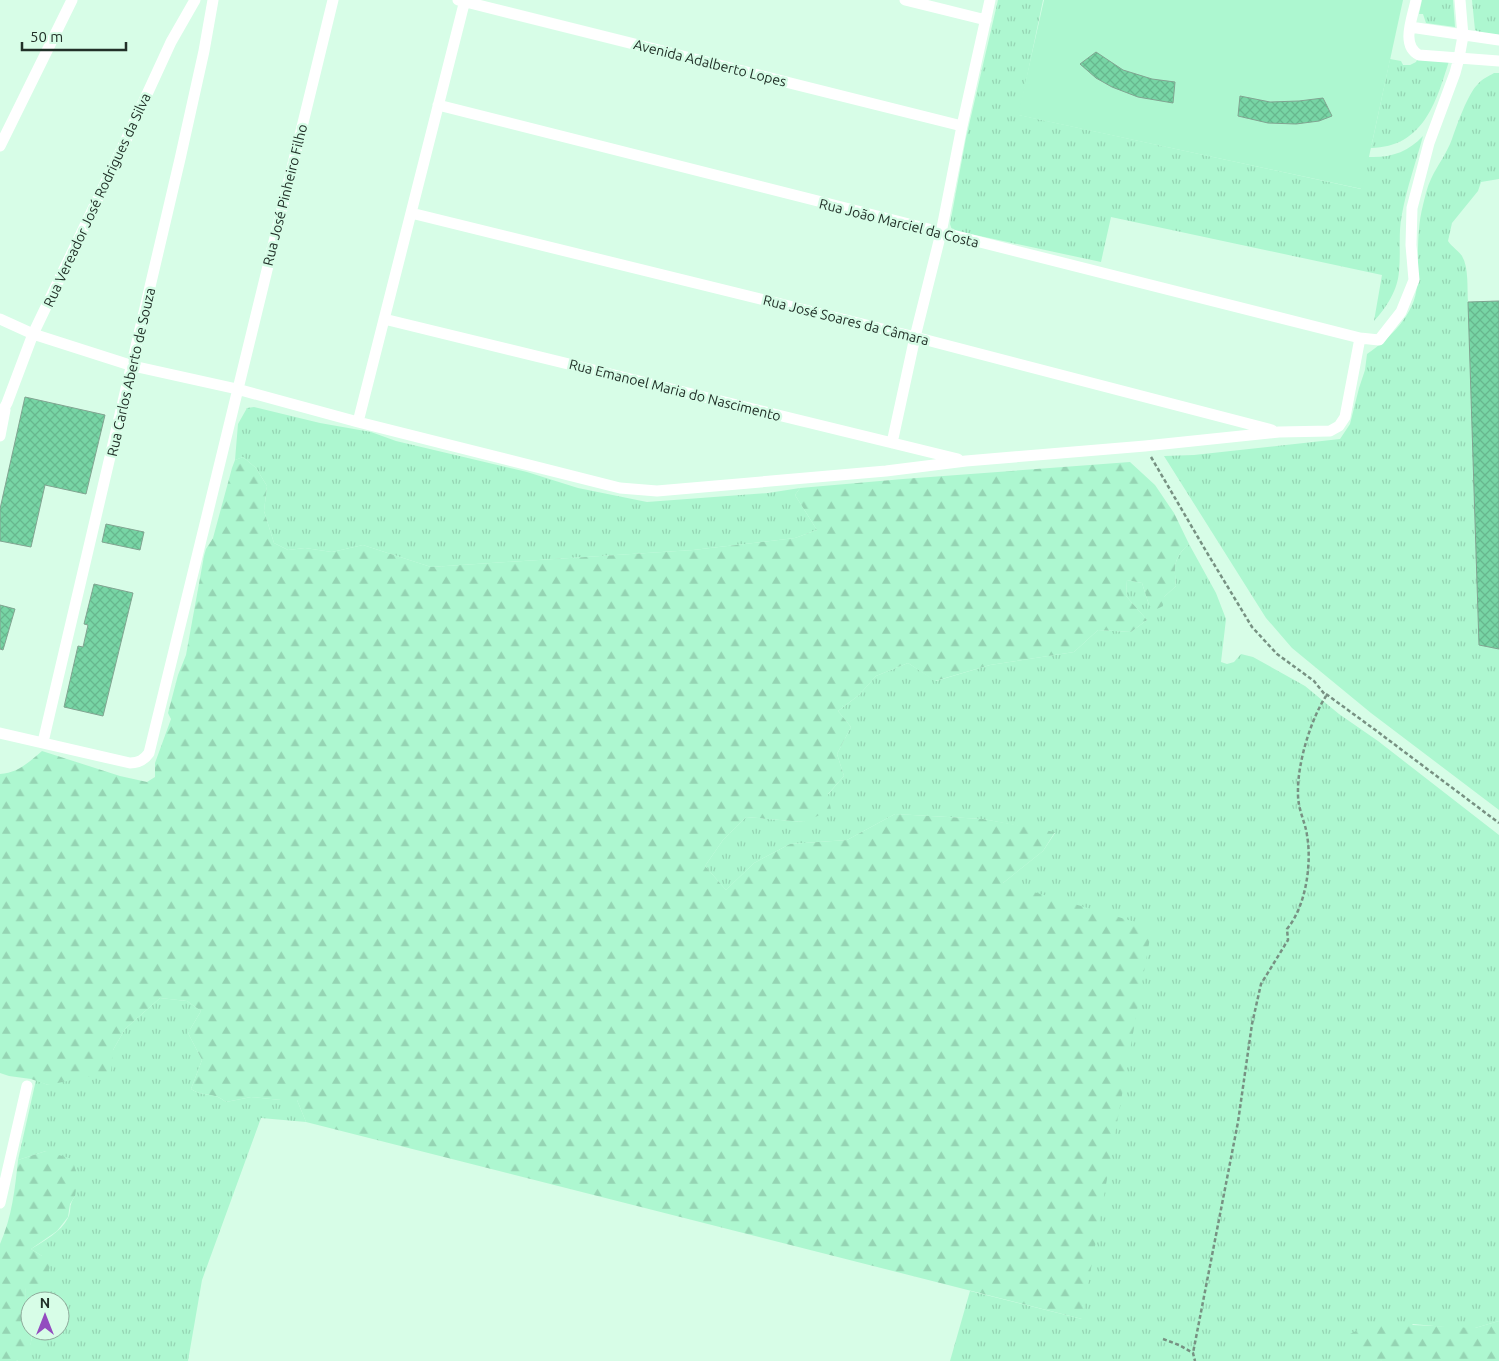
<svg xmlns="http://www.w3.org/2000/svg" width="1499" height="1361" viewBox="0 0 1499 1361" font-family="Ubuntu,sans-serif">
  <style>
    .grass { fill: url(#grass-tufts) }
    .forest { fill: url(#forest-firs) }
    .park { fill: #adf7d0 }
    .building { fill: url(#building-cross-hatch); stroke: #81a491 }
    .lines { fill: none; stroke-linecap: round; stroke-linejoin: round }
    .path { stroke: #779182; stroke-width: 2.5; stroke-dasharray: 4 2.5; stroke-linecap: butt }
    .street { stroke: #fff; stroke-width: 11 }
    .labels { text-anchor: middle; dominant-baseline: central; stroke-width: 5; stroke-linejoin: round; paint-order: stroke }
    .street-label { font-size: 14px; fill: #213028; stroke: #d7fde7 }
  </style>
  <defs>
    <pattern id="grass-tufts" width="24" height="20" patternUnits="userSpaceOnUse" patternTransform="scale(1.25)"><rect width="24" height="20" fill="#adf7d0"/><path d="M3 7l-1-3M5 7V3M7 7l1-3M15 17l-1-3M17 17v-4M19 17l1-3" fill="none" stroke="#95d4b3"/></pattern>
    <pattern id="forest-firs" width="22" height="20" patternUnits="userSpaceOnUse" patternTransform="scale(1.25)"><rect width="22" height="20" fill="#adf7d0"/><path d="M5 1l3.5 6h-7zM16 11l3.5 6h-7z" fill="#95d4b3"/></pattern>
    <pattern id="building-cross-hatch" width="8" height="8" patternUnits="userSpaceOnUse" patternTransform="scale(1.25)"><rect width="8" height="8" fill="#77d5a5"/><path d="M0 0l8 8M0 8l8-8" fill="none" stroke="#67b78e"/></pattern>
  </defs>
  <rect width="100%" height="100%" fill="#d7fde7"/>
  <path class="grass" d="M998,0H1043L1019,115L1361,189L1368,157C1391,158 1408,152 1423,136C1416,162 1407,187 1402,214C1398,233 1401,252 1399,271C1398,290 1386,308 1374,321L1382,275L1111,217L1101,262L952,230L950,224L966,138Z
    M1422,0H1453L1455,27L1426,23L1423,14H1419Z
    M1472,0H1499V35L1482,33L1475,30Z
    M1418,58L1449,61C1436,103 1423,147 1371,148L1390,59L1401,61L1403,65H1410L1416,62Z
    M1494,73H1499V179L1481,182L1478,191L1452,223L1448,241C1452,247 1459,251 1462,256C1469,268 1467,288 1468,302L1499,301V810L1371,713L1292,648L1266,618L1164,456L1194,455L1340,439L1350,424L1359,388L1365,370L1367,354C1390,338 1415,315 1417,285C1419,258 1416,232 1423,205C1425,197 1427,187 1431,179C1437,166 1447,153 1452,139C1457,125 1468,93 1478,84C1482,79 1489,76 1494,73Z
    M254,407L320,423L371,432L396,441L527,472L578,488L647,502L768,493L800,488L795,495L817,530L795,538L693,550L431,567L363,545L332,552L305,548L288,550L274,543L264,511L267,486L256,468L243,457L235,460L238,424L247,408Z
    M1189,544L1216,593L1226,619L1221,662L1227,664L1234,662L1241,654L1253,657L1305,686L1339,714L1378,741L1499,835V1321L1475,1328H1455L1413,1324L1377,1358L1382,1361H950L970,1291L1082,1319L1003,883L1043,851L1055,833L983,819L895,814L847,840L790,844L754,863L726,890L705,866L723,840L746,817L804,822L844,776L837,754L851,727L838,711L859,695L876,676L908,663L936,681L990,665L1074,652L1098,630L1131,632L1147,620L1126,596L1127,580L1142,583L1149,605L1164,597L1176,586C1174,567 1173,558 1189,544Z
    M160,998L187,1001L201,1011L188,1033L202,1060L191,1089C205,1098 213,1091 226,1102L251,1097L281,1100H297L306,1122L261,1118L202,1280L188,1361H17C28,1353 33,1345 31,1331H60V1301H30V1321L25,1302L26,1286L42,1256L31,1249C44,1241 61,1232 68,1218C72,1210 68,1206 75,1196L46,1151L18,1160L36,1080L48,1085L113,1050L125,1029Z"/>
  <path class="forest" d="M243,457L256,468L267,486L264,511L274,543L288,550L305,548L332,552L363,545L431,567L693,550L795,538L817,530L795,495L800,488L903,479L1130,462L1155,485L1174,513L1189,544C1173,558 1174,567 1176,586L1164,597L1163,606L1155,610L1149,605L1142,583L1127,580L1126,596L1147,620L1131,632L1098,630L1074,652L990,665L935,681L908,663L876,676L859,695L838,711L851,727L837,754L844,776L828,794L831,810L804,822L746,817L723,840L705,866L726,890L754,863L790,844L847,840L895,814L983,819L1055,832L1043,851L1003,883L1152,927L1082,1319L306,1122L297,1100H281L251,1097L226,1102C213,1091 205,1098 191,1089L202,1060L188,1033L201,1011L187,1001L160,998L125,1029L113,1050L111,1072L48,1085L31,1079L9,1076L0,1073V774C18,773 29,762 42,751L120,776L147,782L155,777V763L171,719L168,713L178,675L186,655L204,556L206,549L213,538L232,468L235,460Z
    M46,1151L72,1159L78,1177L75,1196L70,1204L68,1217L57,1231L31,1249L42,1256L50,1265L46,1284L35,1295L26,1287C26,1292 25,1298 26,1303C28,1319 41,1356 16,1361C11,1361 5,1361 0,1361V1244C12,1217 15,1189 18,1160Z
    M1499,1321V1361H1382L1354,1349L1348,1335L1372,1323L1475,1328Z"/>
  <path class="park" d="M1044,0H1403L1362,189L1018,115Z"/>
  <path class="building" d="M1096,52L1123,70L1152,79L1175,82L1173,103L1138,97L1112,87L1096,78L1080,64Z
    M1240,96L1270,102L1299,101L1323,98L1332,116L1319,121L1296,124L1268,123L1238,116Z
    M1499,301V649L1479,645L1468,302Z
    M25,397L105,415L86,494L45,485L31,547L0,541V509Z
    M106,524L144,532L140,550L102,542Z
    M94,584L133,593L103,716L64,707L78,646L83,647L88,625L84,624Z
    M0,605L15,609L3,650L0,649Z"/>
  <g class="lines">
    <path class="path" d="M1151,457L1206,551L1252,627L1277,654L1314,681L1326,696C1310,721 1297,765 1298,794C1298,810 1305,821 1307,835C1312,864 1306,906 1287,929L1288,940L1261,984L1252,1024L1238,1122L1193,1353
      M1326,694L1374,729L1499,823
      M1163,1339L1179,1345L1193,1353L1195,1361"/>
    <path class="street" d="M458,0L962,126
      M905,0L986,20
      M1416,0C1413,17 1400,45 1419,55L1499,61
      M1410,27L1499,40
      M438,105L1360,338L1379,340L1401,312L1414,280L1411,245L1412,208L1429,143L1455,73L1459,58L1463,36L1460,0
      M0,146L72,0
      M411,213L915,337L1272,430
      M0,319L33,334L133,366L237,389L358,422L620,488L657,491L886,471L966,461L1145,446L1279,432L1330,431L1339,426L1345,417L1360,338
      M384,319L958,459
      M0,416L7,403L33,334L125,142L171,42L195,0
      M358,422L465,0
      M0,436L5,410
      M892,443L915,337L941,233L962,126L990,0
      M0,733L130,763C139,763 144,760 149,753L333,0
      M43,742L180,159L204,51L213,0
      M0,1203L27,1086"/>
  </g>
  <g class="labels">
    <g class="street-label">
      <text transform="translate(710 63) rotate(14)">Avenida Adalberto Lopes</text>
      <text transform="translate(285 195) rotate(-76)">Rua José Pinheiro Filho</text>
      <text transform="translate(97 200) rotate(-65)">Rua Vereador José Rodrigues da Silva</text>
      <text transform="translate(899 223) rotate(14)">Rua João Marciel da Costa</text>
      <text transform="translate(846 320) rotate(14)">Rua José Soares da Câmara</text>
      <text transform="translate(131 372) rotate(-77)">Rua Carlos Aberto de Souza</text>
      <text transform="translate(675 390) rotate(14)">Rua Emanoel Maria do Nascimento</text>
    </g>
  </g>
  <g transform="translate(45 1316)"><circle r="24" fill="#d7fde7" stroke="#8eab9b"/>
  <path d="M0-4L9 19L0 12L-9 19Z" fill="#934cbf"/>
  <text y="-8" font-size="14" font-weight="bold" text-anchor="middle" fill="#213028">N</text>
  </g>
  <path d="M22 42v8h104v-8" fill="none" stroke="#213028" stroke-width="2.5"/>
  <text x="30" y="42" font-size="15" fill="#213028" stroke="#d7fde7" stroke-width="4" paint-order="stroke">50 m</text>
</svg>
